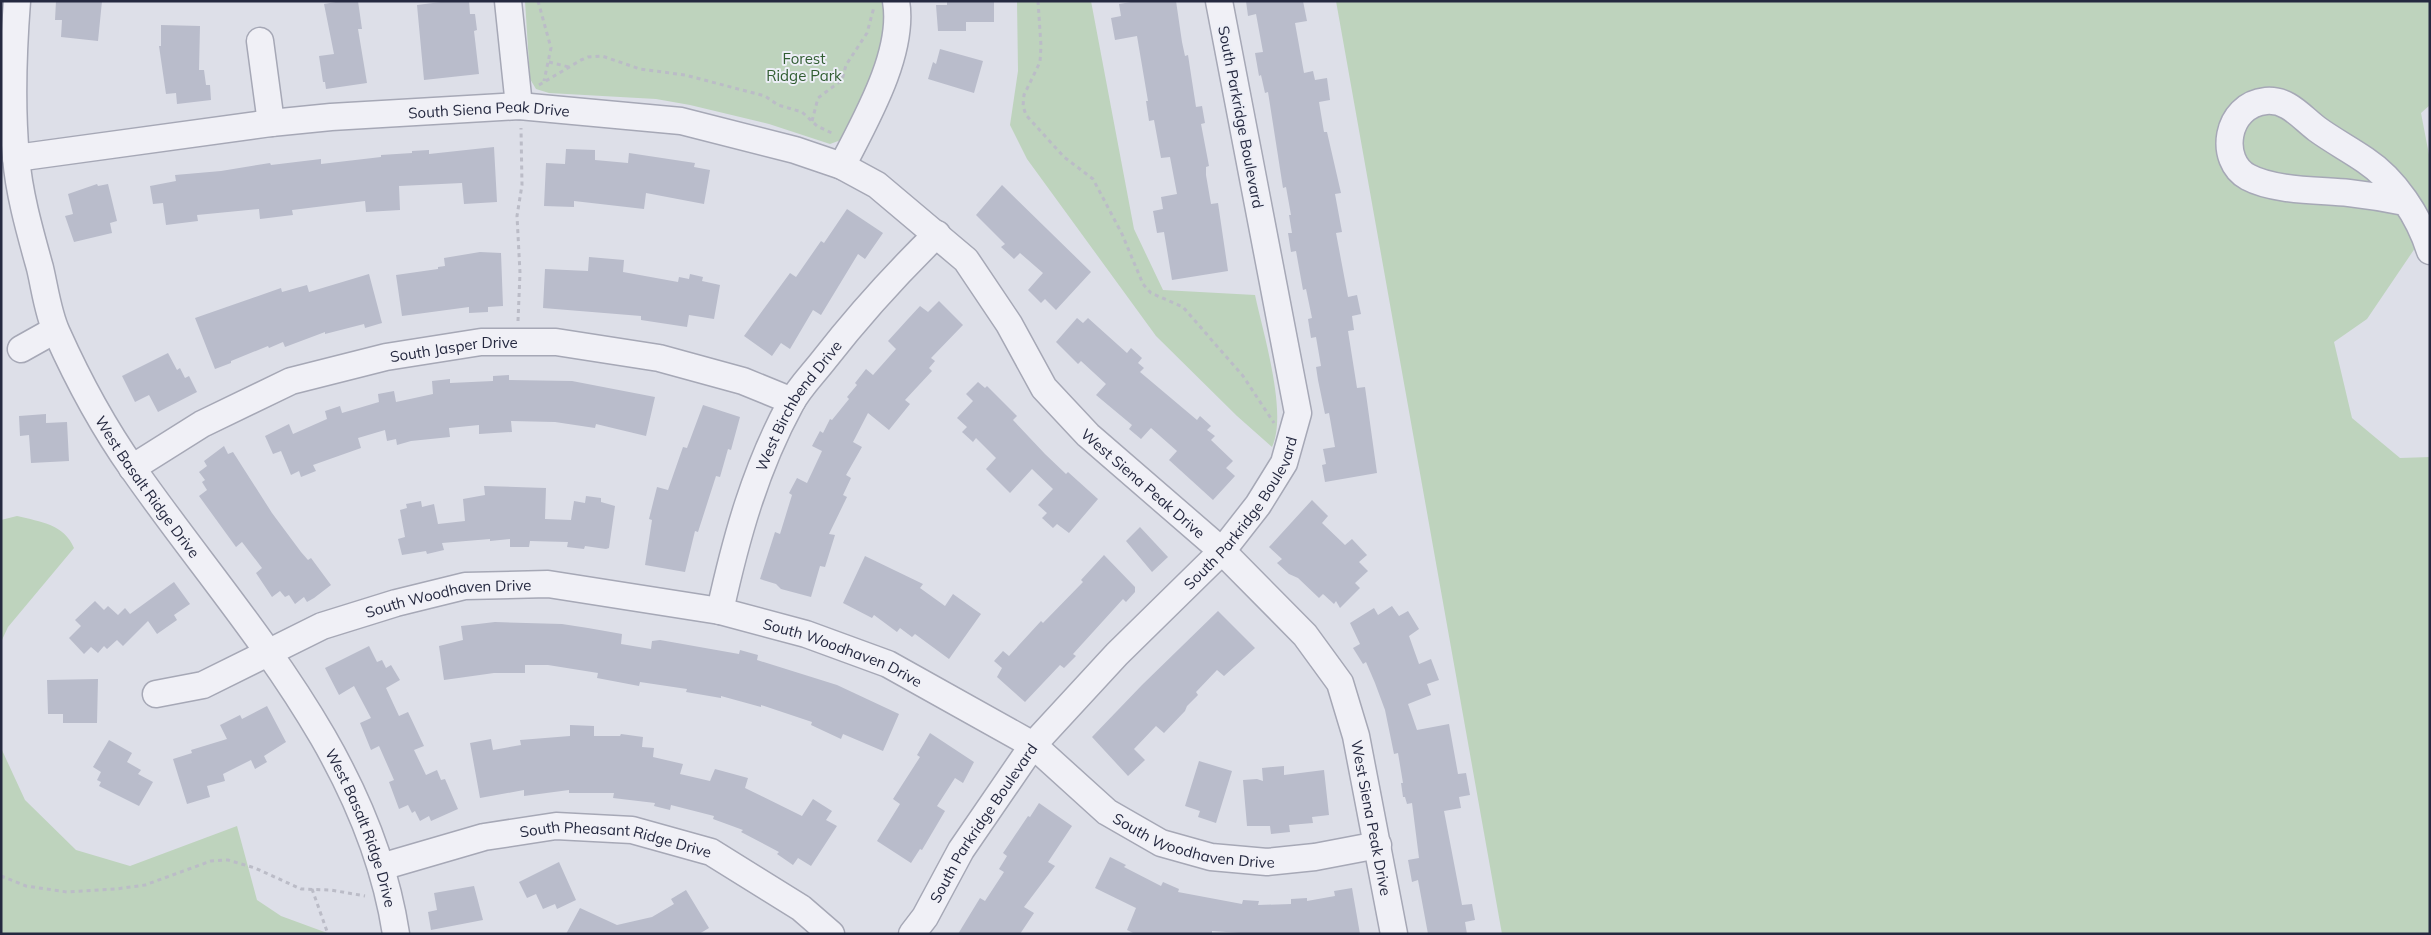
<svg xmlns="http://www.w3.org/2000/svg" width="2431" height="935" viewBox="0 0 2431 935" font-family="Mulish,sans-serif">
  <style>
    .green { fill: #bed3bd }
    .building { fill: #b9bccb }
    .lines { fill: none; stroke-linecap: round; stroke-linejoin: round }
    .minor-casing { stroke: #a6a8b6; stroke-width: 29 }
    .path { stroke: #bbbcc7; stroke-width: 3; stroke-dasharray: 4 4; stroke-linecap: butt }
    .minor { stroke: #f0f0f6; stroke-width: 26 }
    .labels { text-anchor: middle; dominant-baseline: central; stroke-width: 4; stroke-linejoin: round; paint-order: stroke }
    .park-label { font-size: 15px; fill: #315d32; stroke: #eceef6 }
    .street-label { font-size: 15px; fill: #252940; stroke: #eceef6 }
  </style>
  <rect width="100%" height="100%" fill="#dddfe8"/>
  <path class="green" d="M525,1H889L880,57L847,133L841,140L830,144L769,124L690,105L656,99L549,93L536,89L530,79Z
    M1017,1H1091L1134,229L1163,290L1255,295C1263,333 1288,413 1272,447L1237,416L1156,336L1027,159L1010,125L1018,71Z
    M1336,1H2430V105L2421,113L2430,160V226L2367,319L2334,342L2352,418L2400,458L2430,457V934H1502Z
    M17,516C41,522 64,524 74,548L8,627L1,642V520Z
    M1,748L25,800L76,850L130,866L237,826L257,900L281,916L330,934H1Z"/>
  <path class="building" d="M56,1H102L98,41L61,37L62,20H55Z
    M342,1H358L362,29H358L367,83L326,89L325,82H323L319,56L334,54L324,4Z
    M449,1H469L470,14H475L477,30L474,31L479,74L424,80L417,5Z
    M947,1H994V22H966V31H938L936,5H947Z
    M1137,1H1176L1182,42L1185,56L1188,55L1196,107L1202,106L1205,123L1201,124L1209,166L1206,167V175L1211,204L1218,203L1228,271L1172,280L1164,232L1157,233L1153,211L1163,209L1161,197L1177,194L1170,157L1161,158L1154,120L1149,121L1146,101H1148L1137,36L1115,40L1111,18L1121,16L1119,4Z
    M1246,1H1303L1307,21L1295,23L1304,73L1313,71L1315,80L1327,78L1330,100L1319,102L1324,132H1327L1341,193L1335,194L1342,232L1336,233L1348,297L1357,295L1361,314L1352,316L1354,330L1348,331L1357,388L1365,387L1377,473L1325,482L1322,465L1326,464L1323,449L1335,447L1329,413L1325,414L1318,380L1316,367L1321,366L1316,337L1311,338L1308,319L1312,318L1306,289L1303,290L1296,251L1291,252L1288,233H1292L1289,215H1291L1286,187L1283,188L1268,92L1265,93L1261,75L1259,76L1255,53L1263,52L1256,14L1248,16Z
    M161,25L200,26L199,70H204L206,85H210L211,100L177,104L176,93L166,94L159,46H161Z
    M940,49L983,61L974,93L928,79L933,62L936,64Z
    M494,147L497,202L464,204L462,183L399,186L400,210L366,212L365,201L292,210L293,215L260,219L259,209L197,215L198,221L166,225L163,203L153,204L150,186L176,181L175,175L221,171L270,163L271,165L321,159V164L381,157V155L412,153V151L429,150V154Z
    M566,149L595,150V160L628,163L629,153L695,163L694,167L710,170L704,204L646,193L644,209L574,201V207L544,206L546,163L565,164Z
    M97,184L98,186L108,184L117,221L110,223L112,233L74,242L65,216L73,214L68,194Z
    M1002,185L1091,272L1056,310L1045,299L1041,303L1028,290L1043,273L1020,253L1014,259L1001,247L1005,244L976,215Z
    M847,209L883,233L865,259L858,254L821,315L813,310L790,349L781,343L772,356L744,336L790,273L796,277L821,241L824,243Z
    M480,252L501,253L503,306L488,307V312L469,313V307L402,316L396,275L438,269V267L445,266L444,258Z
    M589,257L624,260L623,272L678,282L679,277L689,279L690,274L703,277L702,281L720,285L714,319L689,315L687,327L641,320V316L543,308L545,269L588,271Z
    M369,274L382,323L365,328L364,324L325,334V332L285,347L283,342L269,348L268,346L231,361V363L215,369L195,318L281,288L282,292L307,285L309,292Z
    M939,301L963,325L931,358L935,361L929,368L932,371L905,400L910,404L889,430L868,413L853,442L862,447L846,475L851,478L843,495L847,497L829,534L835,535L825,567L820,566L811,597L781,589L776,584L760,579L775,532L780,534L792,495L789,493L797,478L807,483L822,451L812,446L820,431L823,433L830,419L832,420L849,399L847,397L857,385L855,383L866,369L873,375L896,349L888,341L908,319L920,306L928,312Z
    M1077,318L1083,323L1088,318L1127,353L1131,348L1142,358L1138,363L1144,368L1140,372L1197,420L1200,416L1211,426L1207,430L1215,436L1211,440L1233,461L1226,468L1235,476L1213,500L1169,460L1177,451L1151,428L1141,439L1129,429L1132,425L1096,395L1106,384L1081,361L1078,364L1056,342Z
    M168,353L177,370L180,368L185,378L189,376L197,392L158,412L149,395L135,402L122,376Z
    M509,375V380L572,381L655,397L646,436L596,424L595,428L555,422L511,421L512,432L479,434V425L449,428L450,437L411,441L397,445L396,439L387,441L385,430L358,438L361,448L313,465L316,471L301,477L299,471L291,475L281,451L273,454L265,436L289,424L293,434L327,419L325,411L340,406L342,413L379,402L378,394L394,391L396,402L433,394L432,381L450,379V383L493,381V376Z
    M978,382L985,388L987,386L1017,416L1013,420L1045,454L1066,474L1068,472L1098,499L1069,533L1057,524L1053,528L1042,518L1047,513L1038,505L1053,489L1032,469L1010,493L986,469L996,458L976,438L973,442L962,432L967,427L957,418L973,401L966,394Z
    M703,405L740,417L731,450L728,449L720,477L716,476L698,532L695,531L685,572L645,565L652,520L649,519L657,487L668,490L683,447L687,448Z
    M46,414V423L67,422L69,461L31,463L29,435L20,436L19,416Z
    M224,446L228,454L233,452L272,513L301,552L308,560L311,558L331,585L314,598L307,602L304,597L295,604L289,595L285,597L280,591L272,597L256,573L262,568L242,542L236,547L199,496L207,490L202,482L205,480L199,472L207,466L204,461Z
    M484,486L546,488L545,519L571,520L574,501L585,503L586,496L601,498V502L615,506L609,548L606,549L585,546L584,549L567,547L568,542L530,541L529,547H510V539L490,541V539L442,543L444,550L427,554L426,551L402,555L398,539L405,537L400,510L407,508L406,504L421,501L422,507L434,504L438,524L465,521L463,499L485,495Z
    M1312,500L1328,516L1322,523L1345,545L1352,539L1367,555L1359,562L1368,571L1355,583L1360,588L1340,608L1336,601L1334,604L1323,594L1319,598L1298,578L1289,574L1277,563L1282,559L1269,547Z
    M1140,527L1168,557L1152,572L1126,541Z
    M1104,555L1135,587V592L1126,602L1123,599L1073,654L1076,656L1064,668L1060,665L1025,702L997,677L1002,668L994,661L1003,651L1009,656L1041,621L1043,623L1083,582L1081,580Z
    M865,556L923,584L920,588L945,606L953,594L981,614L949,659L915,634L912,637L900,628L897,632L874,615L872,618L843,603Z
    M174,582L190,604L174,615L177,620L157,634L148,621L123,646L117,640L107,649L104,646L98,653L91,647L84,654L69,638L81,626L75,620L95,601L104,610L108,606L118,615L125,608L130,614Z
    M1392,606L1399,616L1408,611L1419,629L1409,636L1419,664L1431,659L1439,680L1427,684L1431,695L1408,704L1417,730L1449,724L1458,774L1466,773L1470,795L1459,797L1461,808L1444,811L1462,905L1472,904L1475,920L1465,922L1467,934H1428L1418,880L1412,882L1408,860L1419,858L1412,803L1407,804L1405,797H1403L1401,783H1403L1398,753L1394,754L1385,710L1375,683L1366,662L1363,664L1353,648L1360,644L1350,623L1374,608L1378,615Z
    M1218,611L1255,648L1224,676L1217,670L1196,692L1198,695L1187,706L1185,711L1164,733L1156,726L1134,749L1145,760L1128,776L1092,737L1142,685Z
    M495,622L562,624L588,628L622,634L621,644L651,649L652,641L660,640L739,654L740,650L758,655L757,660L837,685L899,714L883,751L843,734L841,739L811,725L812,722L761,705V707L721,696V698L686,692L687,689L640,682L639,686L597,678L598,673L548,665H525V673H494L444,680L439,646L463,640L461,626Z
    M369,646L377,662L382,660L386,668L391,665L400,680L386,688L399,716L408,712L424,746L414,750L426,775L437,770L441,780L445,779L458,809L431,821L429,816L420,821L415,811L412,813L408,805L399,809L389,782L394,780L379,746L371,750L360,723L371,718L354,686L339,695L325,668Z
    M98,679L97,723H63V714H48L47,680Z
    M267,706L286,742L264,756L267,762L255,769L251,760L223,774L225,781L207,786L210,797L187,804L173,759L192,753L191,750L227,739L220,725L240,715L242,719Z
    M570,725L594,726V736H620L621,734L643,737L642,747L654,748L653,757L683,764L680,774L710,781L715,769L748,778L745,788L802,816L813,799L832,811L826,820L837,826L811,866L798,858L793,865L777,854L779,852L741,832L743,830L713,819L714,816L671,805L670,810L654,806L655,803L613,798L614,793H569V790L524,796V790L480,798L470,743L491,739L493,750L521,745L520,740L570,736Z
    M930,733L974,762L963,783L955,778L937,806L945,811L922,850L920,849L911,863L877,841L900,804L893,799L920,757L917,755Z
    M109,740L132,753L127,762L141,770L138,774L153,782L139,806L99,786L101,782L97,780L101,772L93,767Z
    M1199,761L1232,771L1216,823L1198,817L1200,811L1185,806Z
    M1284,766V775L1324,770L1329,815L1312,817L1313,823L1289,825L1290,832L1271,834L1270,826H1247L1243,780L1257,779L1263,781L1262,768Z
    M1039,803L1072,826L1048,862L1055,866L1024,907L1034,913L1020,934H958L980,898L985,901L1004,872L999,869L1007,856L1003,853L1028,816L1030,817Z
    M1110,857L1126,865L1124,867L1161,886L1163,882L1179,889L1178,892L1242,904L1243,900L1259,901L1258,905L1291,904V899L1307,898V901L1335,896L1334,891L1352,888L1360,934H1255L1212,931V934H1135L1127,930L1136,908L1095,888Z
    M559,862L576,900L557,909L555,904L543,909L536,894L527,898L519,882Z
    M474,886L483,920L431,930L428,912L437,910L434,893Z
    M686,890L709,928L699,934H566L580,908L617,925L652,917L674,904L671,899Z"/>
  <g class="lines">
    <g class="minor-casing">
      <g id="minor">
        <path id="s1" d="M17,1C13,53 11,105 16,157C19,194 30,232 40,268C45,289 48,314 57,333C78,380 104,428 133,469C235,615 368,751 396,934"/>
        <path d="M508,1L519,106"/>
        <path d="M260,41L271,123"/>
        <path id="s2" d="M16,158L271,123L331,117L519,106L681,121L795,150L842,166L877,185L966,260L1009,324L1044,388L1088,435L1222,551L1305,635L1340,683L1356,736L1394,934"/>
        <path d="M842,166C865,121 905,53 896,1"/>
        <path d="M2405,202C2386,198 2367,195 2349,193C2319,190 2274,191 2248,177C2218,161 2225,105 2266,101C2288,99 2301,117 2317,129C2332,140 2349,149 2365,160C2395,180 2419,216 2430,251"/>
        <path d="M21,349L55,330"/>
        <path id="s3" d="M132,468L202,424L291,381L386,357L481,342H556L659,358L743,381L792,401"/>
        <path id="s4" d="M720,611C736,538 755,469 791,403C799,388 812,375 823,361C858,316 896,274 937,234"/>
        <path id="s5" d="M156,694L203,685L322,626L396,603L465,586L548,584L720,611L806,634L888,664L1033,745L1107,812L1161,843L1211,857L1267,862L1315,857L1378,845"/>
        <path id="s6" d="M381,867L484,837L556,826L632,830L711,852L801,908L831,934"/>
        <path id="s7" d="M912,934L925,917L961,850L1033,745L1117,654L1222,551L1258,505L1284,463L1298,413L1219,1"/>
      </g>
    </g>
    <path class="path" d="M538,1L551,48L544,81
      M1038,1L1041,46L1040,62L1024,95L1023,106L1026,115L1064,157L1093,179L1122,234L1143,284L1151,293L1183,307L1243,376L1274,423
      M549,62L569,67
      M539,85L581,60L588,57L602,56L640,69L685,75L765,96L778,105L802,112L817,126L834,134
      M812,121L818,98L842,80L846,65L867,33L874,7
      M518,321L520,273L517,216L522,185L521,128
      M1,876L26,886L67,892L116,889L145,885L211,861L228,860L255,868L301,889L331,890L365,896
      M312,889L328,934"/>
    <use href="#minor" class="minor"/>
  </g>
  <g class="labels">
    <g class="park-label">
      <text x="804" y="58">Forest<tspan x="804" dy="17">Ridge Park</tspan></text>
    </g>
    <g class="street-label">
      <text stroke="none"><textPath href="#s2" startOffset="476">South Siena Peak Drive</textPath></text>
      <text transform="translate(1241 117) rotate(79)">South Parkridge Boulevard</text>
      <text stroke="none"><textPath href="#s3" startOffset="348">South Jasper Drive</textPath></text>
      <text stroke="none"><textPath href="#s4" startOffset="222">West Birchbend Drive</textPath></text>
      <text stroke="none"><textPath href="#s2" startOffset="1280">West Siena Peak Drive</textPath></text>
      <text stroke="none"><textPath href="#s1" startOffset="516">West Basalt Ridge Drive</textPath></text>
      <text stroke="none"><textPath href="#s7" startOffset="538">South Parkridge Boulevard</textPath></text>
      <text stroke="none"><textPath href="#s5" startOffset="311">South Woodhaven Drive</textPath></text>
      <text stroke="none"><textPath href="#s5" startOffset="716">South Woodhaven Drive</textPath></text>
      <text stroke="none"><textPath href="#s2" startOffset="1700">West Siena Peak Drive</textPath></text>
      <text stroke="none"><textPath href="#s7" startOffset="132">South Parkridge Boulevard</textPath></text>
      <text stroke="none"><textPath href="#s1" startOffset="921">West Basalt Ridge Drive</textPath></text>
      <text stroke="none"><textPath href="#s5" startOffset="1122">South Woodhaven Drive</textPath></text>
      <text stroke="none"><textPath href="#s6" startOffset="241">South Pheasant Ridge Drive</textPath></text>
    </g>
  </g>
  <rect width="2431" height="935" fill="none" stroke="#252940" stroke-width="5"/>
</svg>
